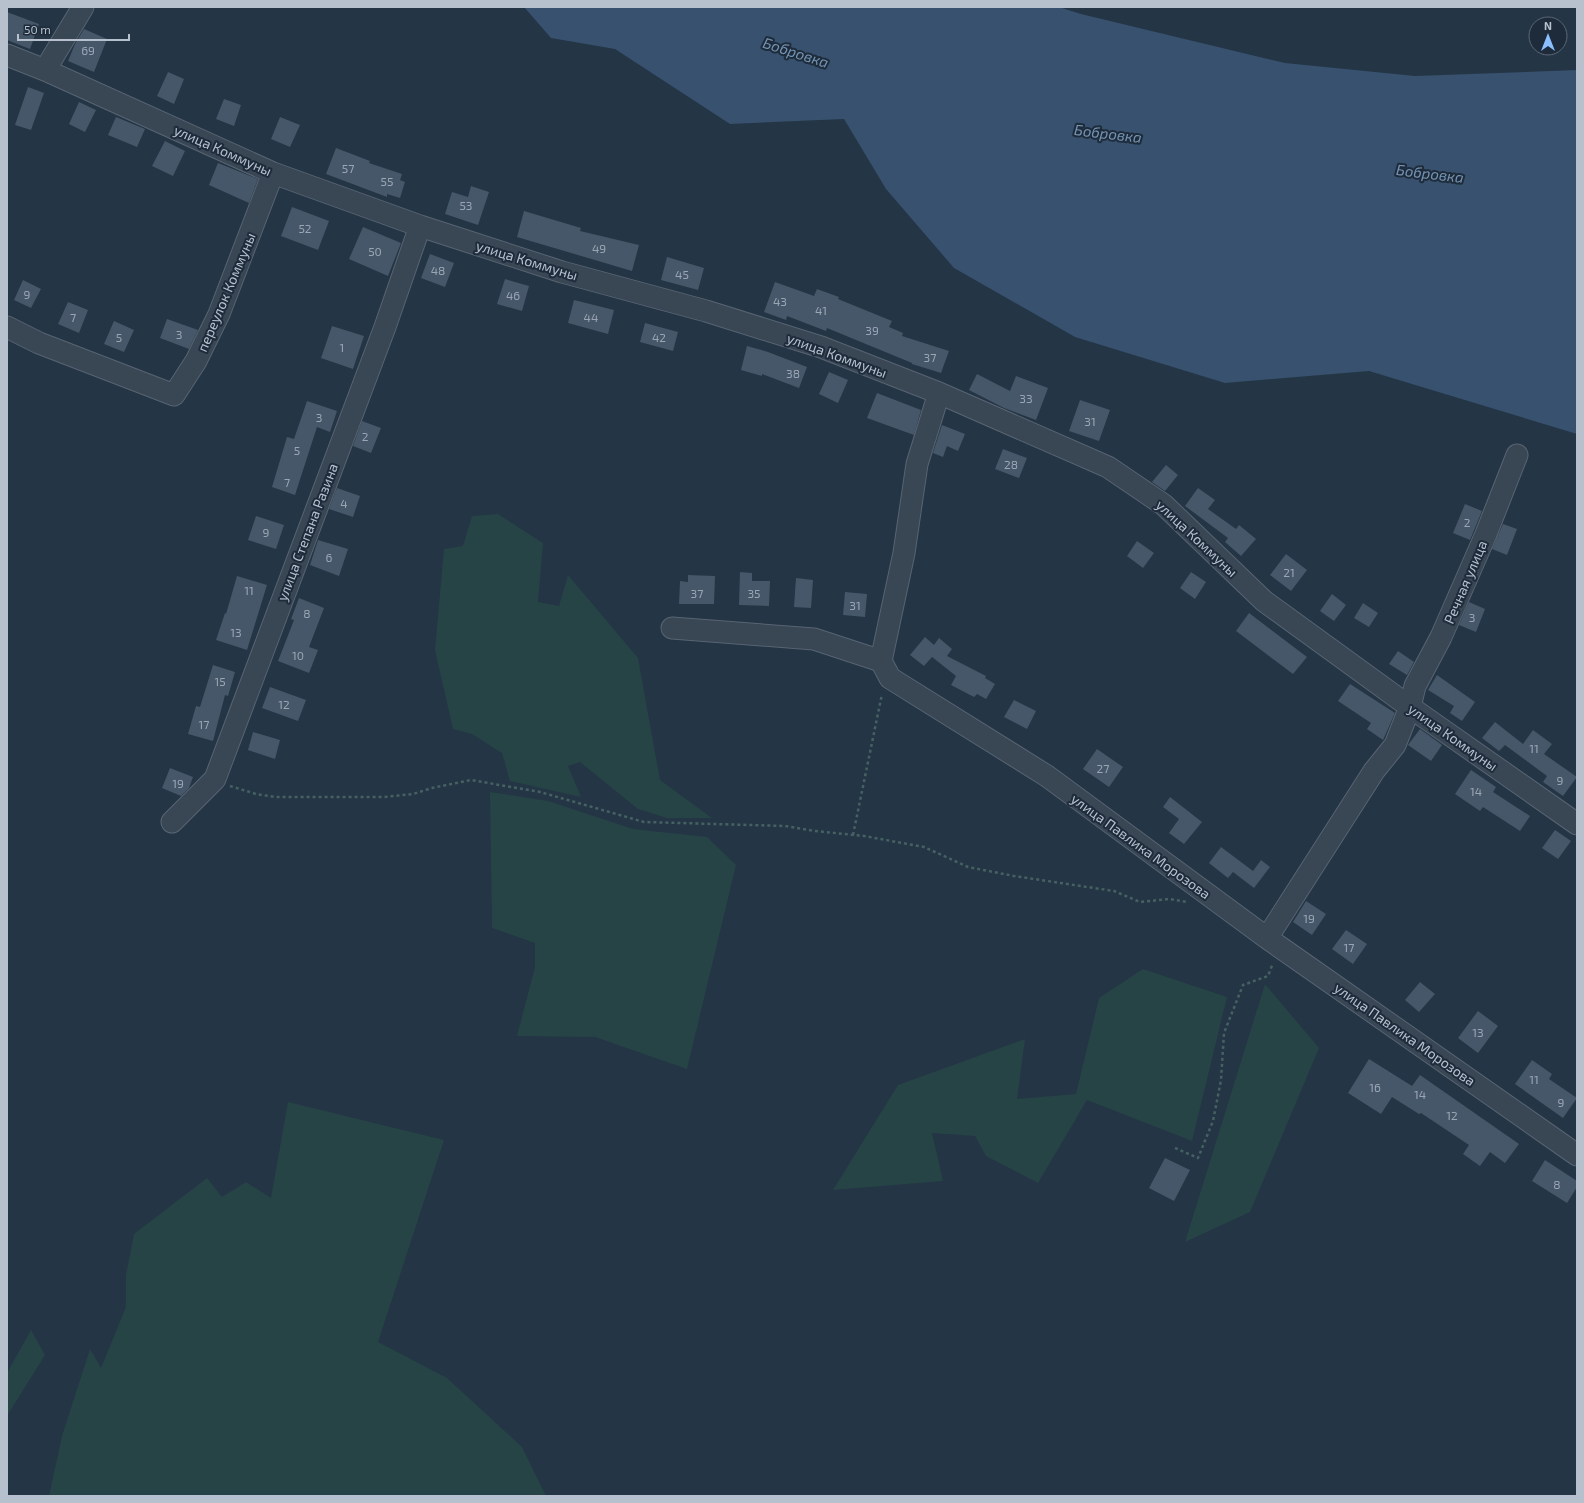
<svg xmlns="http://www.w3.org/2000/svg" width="1584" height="1503" viewBox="0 0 1584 1503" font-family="'Exo 2',sans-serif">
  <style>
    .green { fill: #264446 }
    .water { fill: #37516e }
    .building { fill: #465769 }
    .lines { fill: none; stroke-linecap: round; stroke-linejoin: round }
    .minor-casing { stroke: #586472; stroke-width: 23 }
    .path { stroke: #456162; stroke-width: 2.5; stroke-dasharray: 3 3; stroke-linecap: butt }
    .minor { stroke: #394654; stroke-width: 21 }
    .labels { text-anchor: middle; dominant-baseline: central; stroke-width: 4; stroke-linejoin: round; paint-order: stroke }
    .number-label { font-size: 12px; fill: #9ba6b5 }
    .street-label { font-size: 14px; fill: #b7c1ce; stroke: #1e2b3a }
    .water-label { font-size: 15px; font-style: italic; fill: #7494b4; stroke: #1e2b3a }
  </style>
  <rect width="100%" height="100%" fill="#243545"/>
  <path class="green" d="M498,514L543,543L538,602L559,606L568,575L638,658L660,780L712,818H667L638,809L580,762L568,766L581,797L510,781L502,753L472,734L453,729L435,650L444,549L463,546L472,516Z
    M490,792L548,801L633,829L707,837L736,865L687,1069L595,1037L517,1036L535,967V943L492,928Z
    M1143,969L1227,997L1192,1141L1087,1100L1038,1183L986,1156L975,1136L932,1133L943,1181L833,1190L898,1085L1025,1039L1017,1099L1076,1094L1099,998Z
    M1265,984L1319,1048L1250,1212L1185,1242Z
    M288,1102L444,1140L378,1342L447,1378L522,1447L546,1496H49L62,1436L90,1349L101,1368L126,1307V1275L134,1234L207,1178L222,1197L246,1182L271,1198Z
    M31,1330L45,1355L7,1416V1373Z"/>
  <path class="water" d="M524,7H1059L1081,14L1285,63L1415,76L1577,70V434L1369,371L1225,383L1075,337L954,268L886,189L844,119L730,124L615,49L551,38Z"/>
  <path class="building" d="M7,12L39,24L30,49L7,40Z
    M84,29L107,39L94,72L68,61L75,44Z
    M168,72L184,79L174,104L157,96Z
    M28,87L44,93L31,130L15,125Z
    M224,99L241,105L234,126L216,119Z
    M79,102L96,110L85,132L69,124Z
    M116,117L145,129L137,147L108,135Z
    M280,117L300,125L290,147L271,139Z
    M165,141L185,151L173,176L152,166Z
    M336,148L370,161L369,163L402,174L400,180L405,182L400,198L387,194V197L326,174Z
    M218,163L258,179L249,203L209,185Z
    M471,186L489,192L478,225L445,214L452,192L468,197Z
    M292,207L329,221L318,250L281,236Z
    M524,211L581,228L580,231L639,245L632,271L517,237Z
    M363,227L401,243L388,276L349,259Z
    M430,254L454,263L445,287L421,278Z
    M667,257L704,268L698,290L661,280Z
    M505,279L529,286L522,311L497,304Z
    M23,280L41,289L31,308L14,300Z
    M775,282L814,296L817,289L839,297L838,299L892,321L889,327L903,333L902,336L949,351L941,373L912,364V363L827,328L826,331L787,316L786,320L764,312Z
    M574,300L614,310L608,334L568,323Z
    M68,302L88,310L79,333L58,324Z
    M167,319L198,330L189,349L160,338Z
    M114,321L134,330L124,352L104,344Z
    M645,323L678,332L673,351L640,342Z
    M332,326L364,336L353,369L321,358Z
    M747,346L768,352L807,367L799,388L762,374V376L741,370Z
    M829,372L848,380L838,403L819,394Z
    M977,374L1010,391L1016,376L1048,388L1036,420L1004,408L969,390Z
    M877,393L921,410L914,435L867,418Z
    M1080,400L1110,410L1099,441L1069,431Z
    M307,401L337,411L330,432L317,427L295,495L272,487L287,437L294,439Z
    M362,421L381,428L371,453L353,446Z
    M942,425L965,434L958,451L947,446L943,457L933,453Z
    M1003,449L1027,458L1019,478L995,469Z
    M1166,465L1178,475L1165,491L1152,482Z
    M337,488L360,496L353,517L329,509Z
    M1198,488L1215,500L1208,509L1236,529L1239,525L1256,539L1241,556L1225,542L1228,538L1185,506Z
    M1465,504L1482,511L1470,540L1453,533Z
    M256,516L284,525L276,549L248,540Z
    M1503,524L1517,529L1507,555L1492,549Z
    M318,540L348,549L339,576L310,565Z
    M1137,541L1154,553L1143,568L1127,556Z
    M1286,554L1307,570L1291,591L1270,575Z
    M740,572L752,573V581H770L769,606L739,605Z
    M1191,572L1206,582L1195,599L1180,588Z
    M688,575L715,576L714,604H679L680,581L688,582Z
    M237,576L267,585L247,650L216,640L225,613L226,614Z
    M796,578L813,580L811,608L794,607Z
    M845,592L867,594L865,617L843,615Z
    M1332,594L1346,605L1334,621L1320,611Z
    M299,598L324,608L309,647L318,650L309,673L278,661L294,620L291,619Z
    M1469,602L1485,609L1476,632L1459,625Z
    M1363,603L1378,613L1369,627L1354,618Z
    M1249,613L1307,657L1293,674L1236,631Z
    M925,637L934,645L939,638L952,649L947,656L986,676L985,678L995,684L986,699L977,694L974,697L951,685L956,676L932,657L924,666L910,655Z
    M1398,651L1414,662L1407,675L1389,664Z
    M213,665L235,672L228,696L225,695L213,741L188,734L196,706L200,707Z
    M1437,675L1475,702L1462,721L1450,713L1454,706L1428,690Z
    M1350,684L1395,713L1383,740L1367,729L1371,723L1338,701Z
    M270,687L306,700L298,721L262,708Z
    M1014,700L1036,711L1027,729L1004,717Z
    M1495,722L1523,744L1533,730L1552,744L1544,754L1577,777L1563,796L1543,782L1547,776L1505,745L1499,751L1482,738Z
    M1420,729L1442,745L1431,761L1408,745Z
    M253,732L280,740L275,759L248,750Z
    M1097,749L1123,767L1109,787L1083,769Z
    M170,768L193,777L189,788L181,796L162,788Z
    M1471,770L1496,787L1493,792L1530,816L1520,831L1483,807L1480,811L1455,794Z
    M1170,797L1202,822L1184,844L1169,833L1179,819L1163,807Z
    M1555,830L1571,841L1558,859L1542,848Z
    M1221,847L1253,871L1261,860L1270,867L1254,888L1233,872L1228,878L1209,863Z
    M1306,901L1326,914L1312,935L1293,922Z
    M1346,930L1367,944L1353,964L1332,949Z
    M1420,982L1435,994L1419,1012L1405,1000Z
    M1478,1011L1498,1026L1478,1053L1458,1038Z
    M1369,1059L1412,1086L1420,1075L1519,1144L1505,1163L1490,1152L1480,1166L1463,1154L1469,1145L1421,1113L1419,1114L1392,1097L1381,1114L1348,1093Z
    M1532,1060L1552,1074L1549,1079L1577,1098L1563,1118L1515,1084Z
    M1165,1158L1190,1170L1174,1201L1149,1188Z
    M1545,1160L1577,1181V1187L1567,1203L1532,1181Z"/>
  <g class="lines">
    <g class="minor-casing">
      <path id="minor" d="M7,55L45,70L273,173L420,226L562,272L706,311L821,347L939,393L1108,467L1164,505L1264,601L1410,707L1577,824
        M45,70L83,7
        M7,327L39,343L174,395L196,361L219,314L273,173
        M672,628L814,639L881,661L890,678L1047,776L1267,938L1577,1155
        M881,661L904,553L917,464L939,393
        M172,822L215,779L385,327L420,226
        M1267,938L1374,771L1395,745L1410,707L1415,686L1441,637L1486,534L1517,455"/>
    </g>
    <path class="path" d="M230,786L256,794L275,797H384L413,794L432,788L471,780L540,792L644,822L785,826L815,831L864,836L924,847L968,867L1014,876L1114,891L1140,902L1169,899L1187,902
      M853,835L882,694
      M1175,1148L1198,1158L1213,1121L1221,1080L1224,1033L1243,985L1268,976L1273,963"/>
    <use href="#minor" class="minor"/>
  </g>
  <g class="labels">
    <g class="number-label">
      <text x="88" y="50">69</text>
      <text x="348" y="168">57</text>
      <text x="387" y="181">55</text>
      <text x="466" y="205">53</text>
      <text x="305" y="228">52</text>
      <text x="599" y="248">49</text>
      <text x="375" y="251">50</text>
      <text x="438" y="270">48</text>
      <text x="682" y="274">45</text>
      <text x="27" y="294">9</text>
      <text x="513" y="295">46</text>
      <text x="780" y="301">43</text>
      <text x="821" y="310">41</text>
      <text x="73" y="317">7</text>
      <text x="591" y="317">44</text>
      <text x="872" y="330">39</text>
      <text x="179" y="334">3</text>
      <text x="119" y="337">5</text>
      <text x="659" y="337">42</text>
      <text x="342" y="347">1</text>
      <text x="930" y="357">37</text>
      <text x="793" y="373">38</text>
      <text x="1026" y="398">33</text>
      <text x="319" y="417">3</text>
      <text x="1090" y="421">31</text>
      <text x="365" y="436">2</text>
      <text x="297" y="450">5</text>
      <text x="1011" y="464">28</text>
      <text x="287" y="482">7</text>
      <text x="344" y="503">4</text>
      <text x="1467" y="522">2</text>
      <text x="266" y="532">9</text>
      <text x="329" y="557">6</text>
      <text x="1289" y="572">21</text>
      <text x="249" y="590">11</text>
      <text x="697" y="593">37</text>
      <text x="754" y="593">35</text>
      <text x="855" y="605">31</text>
      <text x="307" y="613">8</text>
      <text x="1472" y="617">3</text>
      <text x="236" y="632">13</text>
      <text x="298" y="655">10</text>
      <text x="220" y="681">15</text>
      <text x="284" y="704">12</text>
      <text x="204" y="724">17</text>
      <text x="1534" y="748">11</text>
      <text x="1103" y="768">27</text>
      <text x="1560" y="780">9</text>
      <text x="178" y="783">19</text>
      <text x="1476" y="791">14</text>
      <text x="1309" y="918">19</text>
      <text x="1349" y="947">17</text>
      <text x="1478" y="1032">13</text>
      <text x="1534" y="1079">11</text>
      <text x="1375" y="1087">16</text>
      <text x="1420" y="1094">14</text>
      <text x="1561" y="1102">9</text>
      <text x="1452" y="1115">12</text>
      <text x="1557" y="1184">8</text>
    </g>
    <g class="street-label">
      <text transform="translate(223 150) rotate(24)">улица Коммуны</text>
      <text transform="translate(527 260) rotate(17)">улица Коммуны</text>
      <text transform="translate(226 292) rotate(-67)">переулок Коммуны</text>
      <text transform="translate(837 355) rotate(20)">улица Коммуны</text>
      <text transform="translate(307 532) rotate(-69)">улица Степана Разина</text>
      <text transform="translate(1197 538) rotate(43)">улица Коммуны</text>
      <text transform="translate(1465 582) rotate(-67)">Речная улица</text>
      <text transform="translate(1453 737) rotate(35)">улица Коммуны</text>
      <text transform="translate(1141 846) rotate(36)">улица Павлика Морозова</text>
      <text transform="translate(1405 1034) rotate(35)">улица Павлика Морозова</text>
    </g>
    <g class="water-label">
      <text transform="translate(796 52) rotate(18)">Бобровка</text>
      <text transform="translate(1108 133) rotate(7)">Бобровка</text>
      <text transform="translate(1430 173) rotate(7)">Бобровка</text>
    </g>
  </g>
  <rect width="1584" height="1503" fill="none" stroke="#b7c1ce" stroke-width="16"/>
  <g transform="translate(1548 36)"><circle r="19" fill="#1e2b3a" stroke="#5b6775"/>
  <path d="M0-3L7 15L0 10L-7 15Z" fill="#8ac0ff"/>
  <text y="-6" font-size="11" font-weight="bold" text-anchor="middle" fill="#b7c1ce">N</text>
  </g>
  <path d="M18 34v6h111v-6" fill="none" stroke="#b7c1ce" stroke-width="2"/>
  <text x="24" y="34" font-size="12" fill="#b7c1ce" stroke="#1e2b3a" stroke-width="3" paint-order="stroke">50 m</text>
</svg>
